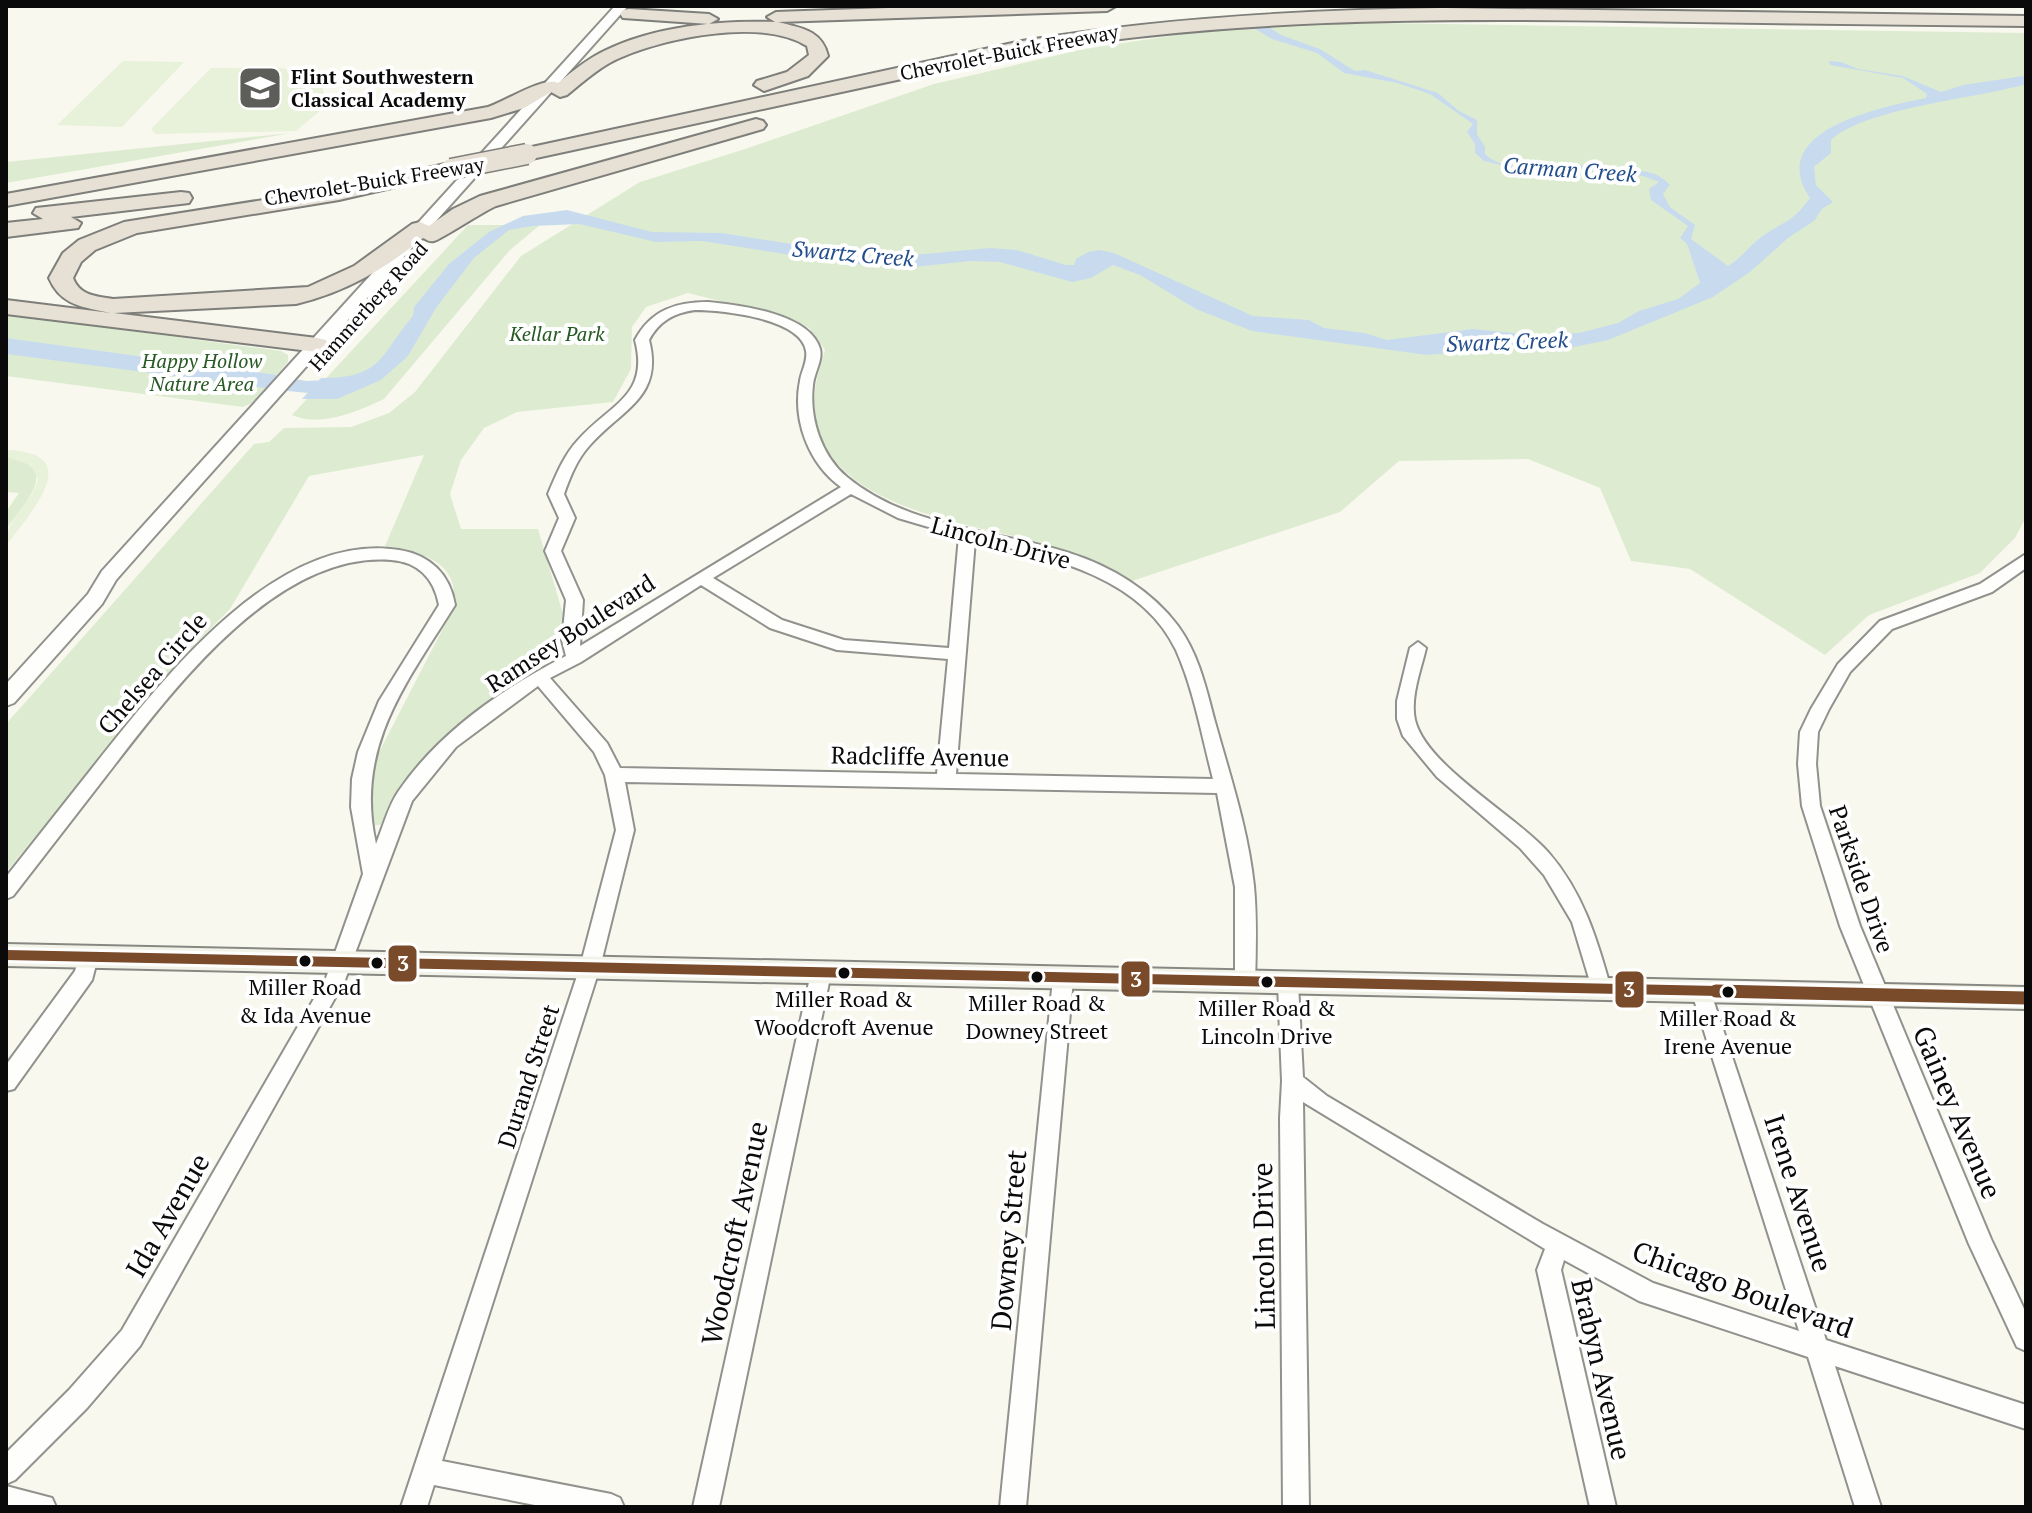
<svg xmlns="http://www.w3.org/2000/svg" width="2032" height="1513" viewBox="0 0 2032 1513" font-family="'PT Serif',serif">
  <style>
    .green { fill: #ddecd0 }
    .pitch { fill: #e8f1d9 }
    .water { fill: #c8dbee }
    .lines { fill: none; stroke-linecap: round; stroke-linejoin: round }
    .river { fill: #c8dbee; fill-rule: evenodd }
    .minor-casing { stroke: #91918d; stroke-width: 4 }
    .tertiary-casing { stroke: #91918d; stroke-width: 4 }
    .secondary-casing { stroke: #888883; stroke-width: 4 }
    .motorway-casing { stroke: #7e7e7a; stroke-width: 4 }
    .minor { fill: #fefefc; fill-rule: evenodd }
    .tertiary { fill: #fefefc; fill-rule: evenodd }
    .secondary { fill: #f2f3e8; fill-rule: evenodd }
    .motorway { fill: #e6e0d5; fill-rule: evenodd }
    .motorway-bridge-casing { stroke: #7e7e7a; stroke-width: 23; stroke-linecap: butt }
    .motorway-bridge { stroke: #e6e0d5; stroke-width: 20 }
    .bus-1-far1-casing { stroke: #fff; stroke-width: 16 }
    .bus-1-casing { stroke: #fff; stroke-width: 19 }
    .bus-1-far1 { stroke: #7a4b2a; stroke-width: 10 }
    .bus-1 { stroke: #7a4b2a; stroke-width: 13 }
    .bus-dot { fill: #0a0a0a; stroke: #fff; stroke-width: 3 }
    .labels { text-anchor: middle; dominant-baseline: central; stroke-width: 8; stroke-linejoin: round; paint-order: stroke }
    .far-street-label { font-size: 20px; fill: #0a0a0a; stroke: #fff }
    .far-poi-label { font-size: 20px; font-weight: bold; fill: #0a0a0a; stroke: #fff; text-anchor: start }
    .far-park-label { font-size: 20px; font-style: italic; fill: #265923; stroke: #fff }
    .far-water-label { font-size: 22px; font-style: italic; fill: #234e8c; stroke: #fff }
    .bus-label { font-size: 22px; fill: #0a0a0a; stroke: #fff }
    .street-label { font-size: 24px; fill: #0a0a0a; stroke: #fff }
    .near-street-label { font-size: 28px; fill: #0a0a0a; stroke: #fff }
    .line-badge { stroke: #fff; stroke-width: 3 }
    .badge-label { font-size: 22px; text-anchor: middle; font-weight: bold; fill: #fff }
  </style>
  <rect width="100%" height="100%" fill="#f8f8ee"/>
  <path class="green" d="M1314,22L2026,33V517L2015,538L1980,573L1869,615L1825,655L1690,569L1631,561L1600,488L1528,459L1399,461L1340,512L1132,581C1104,566 1078,554 1047,545C972,522 824,511 814,410C812,390 820,369 825,350L809,328L792,319L688,293L646,307L632,327L631,369L613,402L517,412L484,428L461,460L450,494L461,529H538L563,614L553,652L526,679L468,716L418,766L380,825H371L375,760L453,609C453,601 455,590 452,582C444,556 408,550 385,546L424,455L309,476L230,609L195,644L6,872V724L254,444L269,442L284,428L351,427L389,413L415,392L521,256L640,182L745,149L934,84L1084,49L1236,26Z
    M291,133L6,183V162Z
    M468,225H540L510,250L384,399C359,411 319,428 292,415Z
    M6,314L281,351L288,355V362L252,403L243,407L6,376Z
    M6,457C63,466 26,501 6,529V512L19,493L6,492Z"/>
  <path class="pitch" d="M123,61L184,62L122,127L57,125Z
    M211,68H283L320,82L328,104L296,131L156,134L151,129Z
    M6,450C88,452 30,513 6,546C6,515 31,506 38,479L31,465L6,457Z"/>
  <path class="water" d="M1260,21L1281,35L1320,49L1355,71L1365,70L1438,93L1459,111L1477,120V134L1485,147V154C1506,174 1538,165 1563,164C1575,163 1587,167 1600,169C1624,173 1652,164 1670,185L1663,194L1670,207L1695,225L1691,239L1728,266C1743,257 1752,242 1767,233C1789,219 1793,221 1810,198C1764,130 1882,107 1926,98L1927,94L1903,78L1830,65L1829,61L1841,62L1858,69L1903,76L1941,92L1963,85L2023,76H2026V84C1976,99 1868,107 1831,140V153L1814,167L1816,185L1833,202L1822,209L1814,221L1788,238L1750,272L1713,297L1608,340L1569,348H1512L1427,355L1252,331L1196,309L1140,275L1113,265L1091,278L1072,282L1000,262L971,261L904,268L842,263L702,241L656,242L579,224L533,226L509,230L474,258L436,308L408,356L381,380L337,399H302L321,378C383,378 379,356 413,316L414,307L449,264L489,232L523,216L567,210L652,232L722,233L879,258L990,248L1017,250L1066,265H1074L1076,259L1088,252L1099,250L1114,253L1253,316L1309,320L1324,328L1365,333L1387,340L1473,329L1534,335L1579,333L1618,323L1639,311L1678,299L1700,283L1687,244L1680,238L1688,226L1651,200L1649,189L1659,182L1643,176L1568,168L1529,172L1484,161L1475,153V144L1467,132L1473,124L1430,94L1397,83L1344,73L1317,53L1272,39L1245,23Z
    M6,338L277,375L265,388L6,354Z"/>
  <g class="lines">
    <path class="river" d="M236,370L307,381L348,379L358,385C342,404 253,386 229,380L226,376Z"/>
    <g class="minor-casing">
      <path id="minor" d="M708,302C738,305 810,313 820,349C823,360 814,373 813,385C809,418 821,455 847,477C908,528 997,530 1069,553C1111,566 1152,591 1178,626C1199,655 1206,688 1215,722C1230,776 1248,829 1254,886C1257,918 1256,951 1255,983L1252,989L1245,991L1238,989L1235,983V887L1217,793L625,782L634,830L600,967L442,1461L611,1494L620,1498L624,1507H545L434,1485L427,1507H401L580,967L616,830L605,775L594,752L538,686L456,747L412,801L345,980L140,1346L87,1408L15,1480L6,1484V1453L69,1390L122,1330L326,978L363,874L351,807L352,779L358,752L379,701L439,605C434,578 418,562 391,560C274,551 169,695 106,776C75,816 44,856 13,896L6,899V877C35,840 64,804 93,767C160,683 275,530 399,550C430,555 450,574 455,605C407,682 354,747 376,844C383,827 388,807 398,792C438,733 503,688 566,656L562,640L566,600L545,551L559,518L548,494C556,475 564,455 578,440C610,404 650,396 635,340C651,310 676,302 708,302ZM695,310C721,310 801,318 806,351C808,361 801,372 800,381C792,420 809,464 841,487L580,646L583,600L561,551L575,518L564,494C570,477 577,459 590,445C622,409 664,397 649,340C659,321 674,313 695,310ZM851,494L898,518L959,536L949,648L844,640L782,620L713,578ZM975,540C1048,557 1140,575 1176,650C1194,690 1202,737 1213,779L956,774ZM701,585L770,628L837,650L948,659L937,774L620,768L607,743L550,678L581,662Z
        M2026,554V568L1992,592L1892,629L1850,672L1829,709L1818,732L1816,764L1820,806L1860,926L1991,1239L2026,1313V1351L2017,1347L1969,1244L1840,926L1802,806L1798,764L1800,732L1811,709L1838,664L1880,621L1980,584Z
        M1418,642L1426,648C1421,670 1410,697 1415,720C1426,766 1515,815 1548,852C1583,892 1597,939 1611,989L1608,995L1601,997L1594,995L1572,922L1544,875L1520,848L1437,777L1403,736L1397,719V701L1410,648Z
        M88,949L95,951L98,957L92,980L14,1089L6,1091V1065L75,971L81,951Z
        M821,965L828,967L831,973L719,1507H693L811,973L814,967Z
        M1063,971L1070,973L1073,979L1026,1507H1000L1053,979L1056,973Z
        M1288,976L1295,978L1298,984L1303,1077L1327,1096L1543,1224L1653,1283L1799,1331L1691,990L1694,984L1701,982L1708,984L1826,1340L2026,1405V1429L1835,1366L1881,1507H1855L1808,1357L1639,1301L1564,1260L1561,1270L1616,1507H1590L1537,1270L1545,1249L1303,1102L1309,1507H1283L1280,1118L1282,1081L1278,984L1281,978Z
        M6,1486L52,1498L56,1507H6Z"/>
    </g>
    <g class="tertiary-casing">
      <path id="tertiary" d="M615,6H628L153,538L116,580L102,604L14,703L6,706V684L88,594L102,571Z"/>
    </g>
    <g class="secondary-casing">
      <path id="secondary" d="M6,944L2026,987V1009L6,966Z"/>
    </g>
    <g class="motorway-casing">
      <path id="motorway" d="M943,6H1116L1107,11L778,22C801,28 822,30 828,56L808,76L764,91L754,85L757,81L787,72L809,55L807,46C763,18 668,37 622,57C602,65 584,81 567,95L560,97L551,92L524,108L491,118L6,206V194L488,107C506,101 544,76 558,83C573,71 587,59 604,51C654,26 720,20 775,22L767,17L776,12Z
        M1443,8L2026,16V26C1893,25 1759,23 1626,21C1423,18 1223,19 1022,53L527,160L517,154L527,148L1022,41C1162,18 1301,10 1443,8Z
        M629,9L709,14L718,19L709,24L623,18L620,14L623,10Z
        M756,119L763,121L766,125L763,129L496,206C484,211 440,240 434,241C428,242 428,240 423,238C383,270 346,292 296,304L114,313L317,338L326,340L329,345L326,350L317,352L6,314V300L111,313C83,307 61,306 49,278L63,253L79,240L124,222L339,188L445,164L452,166L456,170L452,174L339,200L137,233L95,250L81,262L73,278C80,296 96,296 113,299L308,287L354,266L412,224L420,222L429,226L453,209L480,196Z
        M181,192L189,193L192,198L189,203L71,217L81,223L78,228L6,237V223L43,219L33,213L36,208Z"/>
    </g>
    <use href="#minor" class="minor"/>
    <use href="#tertiary" class="tertiary"/>
    <use href="#secondary" class="secondary"/>
    <use href="#motorway" class="motorway"/>
    <g class="motorway-bridge-casing">
      <path id="motorway-bridge" d="M451,169L527,154"/>
    </g>
    <use href="#motorway-bridge" class="motorway-bridge"/>
    <g class="bus-1-far1-casing">
      <path id="bus-1-far1" d="M6,955L1810,993"/>
    </g>
    <g class="bus-1-casing">
      <path id="bus-1" d="M1716,991L2026,998"/>
    </g>
    <use href="#bus-1-far1" class="bus-1-far1"/>
    <use href="#bus-1" class="bus-1"/>
  </g>
  <defs>
    <g id="school-square" transform="scale(2.3)"><rect x="-9" y="-9" width="18" height="18" rx="4" fill="#5d5d5a" stroke="#fff"/><path d="M0-5L7-2L0 1L-7-2ZM-4 1L0 2.5L4 1V4Q0 6-4 4Z" fill="#fff"/></g>
  </defs>
  <g fill-rule="evenodd">
    <use href="#school-square" x="260" y="88"/>
  </g>
  <g class="bus-dot">
    <circle cx="305" cy="961" r="7"/>
    <circle cx="377" cy="963" r="7"/>
    <circle cx="844" cy="973" r="7"/>
    <circle cx="1037" cy="977" r="7"/>
    <circle cx="1267" cy="982" r="7"/>
    <circle cx="1728" cy="992" r="7"/>
  </g>
  <g class="labels">
    <g class="far-street-label">
      <text transform="translate(1009 52) rotate(-11)">Chevrolet-Buick Freeway</text>
      <text transform="translate(374 181) rotate(-9)">Chevrolet-Buick Freeway</text>
      <text transform="translate(368 306) rotate(-48)">Hammerberg Road</text>
    </g>
    <g class="far-poi-label">
      <text x="291" y="76">Flint Southwestern<tspan x="291" dy="23">Classical Academy</tspan></text>
    </g>
    <g class="far-park-label">
      <text x="557" y="333">Kellar Park</text>
      <text x="202" y="360">Happy Hollow<tspan x="202" dy="23">Nature Area</tspan></text>
    </g>
    <g class="far-water-label">
      <text transform="translate(1570 169) rotate(4)">Carman Creek</text>
      <text transform="translate(853 253) rotate(5)">Swartz Creek</text>
      <text transform="translate(1507 341) rotate(-2)">Swartz Creek</text>
    </g>
    <g class="bus-label">
      <text x="305" y="986">Miller Road<tspan x="305" dy="28">&amp; Ida Avenue</tspan></text>
      <text x="844" y="998">Miller Road &amp;<tspan x="844" dy="28">Woodcroft Avenue</tspan></text>
      <text x="1037" y="1002">Miller Road &amp;<tspan x="1037" dy="28">Downey Street</tspan></text>
      <text x="1267" y="1007">Miller Road &amp;<tspan x="1267" dy="28">Lincoln Drive</tspan></text>
      <text x="1728" y="1017">Miller Road &amp;<tspan x="1728" dy="28">Irene Avenue</tspan></text>
    </g>
    <g class="street-label">
      <text transform="translate(1001 542) rotate(15)">Lincoln Drive</text>
      <text transform="translate(570 633) rotate(-33)">Ramsey Boulevard</text>
      <text transform="translate(152 673) rotate(-49)">Chelsea Circle</text>
      <text transform="translate(920 756) rotate(1)">Radcliffe Avenue</text>
      <text transform="translate(1862 879) rotate(71)">Parkside Drive</text>
      <text transform="translate(528 1076) rotate(-72)">Durand Street</text>
    </g>
    <g class="near-street-label">
      <text transform="translate(1958 1112) rotate(67)">Gainey Avenue</text>
      <text transform="translate(1799 1193) rotate(72)">Irene Avenue</text>
      <text transform="translate(167 1215) rotate(-60)">Ida Avenue</text>
      <text transform="translate(734 1233) rotate(-78)">Woodcroft Avenue</text>
      <text transform="translate(1008 1240) rotate(-85)">Downey Street</text>
      <text transform="translate(1263 1246) rotate(-91)">Lincoln Drive</text>
      <text transform="translate(1743 1289) rotate(20)">Chicago Boulevard</text>
      <text transform="translate(1602 1369) rotate(77)">Brabyn Avenue</text>
    </g>
  </g>
  <g class="line-badge">
    <rect x="387" y="944" width="31" height="39" rx="8" fill="#7a4b2a"/>
    <rect x="1120" y="960" width="31" height="38" rx="8" fill="#7a4b2a"/>
    <rect x="1614" y="970" width="31" height="39" rx="8" fill="#7a4b2a"/>
  </g>
  <g class="badge-label">
    <text x="403" y="971">3</text>
    <text x="1136" y="987">3</text>
    <text x="1629" y="997">3</text>
  </g>
  <rect width="2032" height="1513" fill="none" stroke="#0a0a0a" stroke-width="16"/>
</svg>
